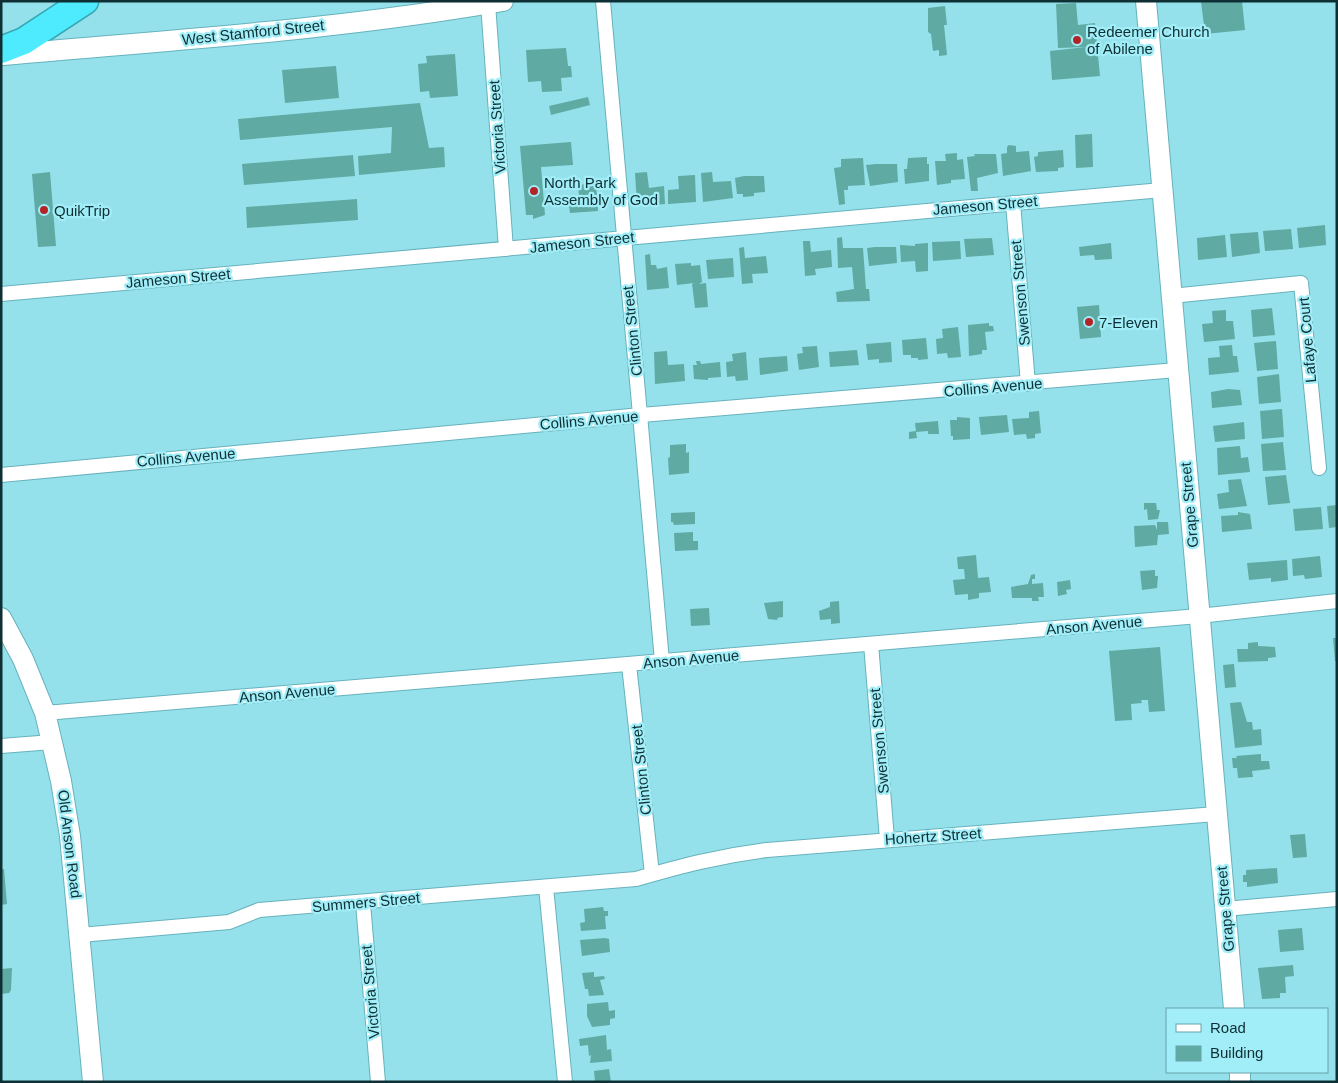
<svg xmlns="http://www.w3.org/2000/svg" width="1338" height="1083" viewBox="0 0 1338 1083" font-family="Helvetica,sans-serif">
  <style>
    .building { fill: #5faaa2 }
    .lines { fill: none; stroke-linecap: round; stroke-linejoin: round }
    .street-casing { stroke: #67b2bc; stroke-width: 16 }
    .secondary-casing { stroke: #67b2bc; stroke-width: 22 }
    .highway-casing { stroke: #37a9b6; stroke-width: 29 }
    .street { stroke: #fff; stroke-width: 14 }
    .secondary { stroke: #fff; stroke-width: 20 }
    .highway { stroke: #4debfd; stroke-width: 26 }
    .poi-dot { fill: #b42426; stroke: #a2eef8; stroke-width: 2 }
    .labels { text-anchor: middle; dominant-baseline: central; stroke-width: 4.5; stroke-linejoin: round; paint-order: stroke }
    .poi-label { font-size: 15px; fill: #0e2f33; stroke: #a2eef8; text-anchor: start }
    .street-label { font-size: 15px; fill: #0e2f33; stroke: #a2eef8 }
  </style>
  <rect width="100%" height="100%" fill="#95e1eb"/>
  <path class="building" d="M1201,1H1242L1245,30L1205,34Z
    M1076,3L1078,25L1095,23L1100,76L1052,80L1050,51L1086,47L1058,48L1056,4Z
    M945,6L947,25H944L947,55L939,56V50L933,51L931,34L928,32V8Z
    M566,48L568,66H571L572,77L561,78L562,91L542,92L541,81L528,82L526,50Z
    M455,54L458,96L430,98L429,91L420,92L418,64L427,63L426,56Z
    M336,66L339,98L285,103L282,70Z
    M588,97L590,105L551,115L549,106Z
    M420,103L429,148L444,147L445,167L359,175L358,156L391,153L392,127L240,140L238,119Z
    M1092,134L1093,167L1076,168L1075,135Z
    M571,142L573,165L541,167L545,215L533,219V215H526L520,146Z
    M1009,145L1016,146V152L1029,151L1031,171L1003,176L1001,154L1007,153V147Z
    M1063,150L1064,167L1058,168V171L1036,172L1034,157L1038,156V152Z
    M957,153V160L963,159L965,179L951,180V183L937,185L935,161H946L945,154Z
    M974,154H996L998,173L977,178L978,191H971L967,157L975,156Z
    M353,155L355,176L244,185L242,164Z
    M927,157V164H929V181L905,184L904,169H907L908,158Z
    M863,158L865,185L848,186V190H844L845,204L839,205L834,168L841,167V159Z
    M876,164H897L898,182L870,186L866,165Z
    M50,172L56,246L38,247L32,174Z
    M647,172L649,188L664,186L665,204L644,206L643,204H637L635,173Z
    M712,172L713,182L731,181L733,198L703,202L701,173Z
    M695,175L696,202L668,204V190L679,189L678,176Z
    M744,176H764L765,192L754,193V196L743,197V194H737L735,178Z
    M596,183L598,211L570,213L568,198L579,197L578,185Z
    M357,199L358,220L247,228L246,207Z
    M1325,225L1326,245L1299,248L1297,228Z
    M1291,229L1293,249L1265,251L1263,231Z
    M1258,232L1260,253L1232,257L1230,234Z
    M1225,235L1227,257L1198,260L1197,238Z
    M842,237L843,248H863L866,289H869L870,301L837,302L836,292L854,289L852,267L838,268L837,238Z
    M992,238L994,255L966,257L964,239Z
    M803,241H810L811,252L831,250L832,267L815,269L816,275L805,276Z
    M960,241L961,259L933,261L932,242Z
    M928,243V271L916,272L915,261L901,262L900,245L915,246V244Z
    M1111,243L1112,259L1095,260L1094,255L1080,256L1079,247Z
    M744,247L745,258L766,256L768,273L752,274L753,283L742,284L739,248Z
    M875,247H896L897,263L869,266L867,248Z
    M650,254L651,265H656L657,269L667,267L669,288L647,290L645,255Z
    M733,258L734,277L708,279L706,260Z
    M691,263V266L700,265L702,282L699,284L706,283L708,307L695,308L692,284L694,283L677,285L675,264Z
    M1099,305L1101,337L1080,339L1077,307Z
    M1272,308L1275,335L1253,337L1251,310Z
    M1226,310V321H1233L1235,339L1204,342L1202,324L1213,323L1212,311Z
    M989,323V326H993L994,331L985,332L987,350H982V354L969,356L968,325Z
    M958,327L961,357L948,358L947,353L937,354L936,339L943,338L942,329Z
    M926,338L928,359L918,360V358H911V355H903L902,340Z
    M1276,341L1278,369L1257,371L1254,343Z
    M891,342L892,362L879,363V359L868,360L866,344Z
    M1232,345L1233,356H1237L1239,372L1209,375L1208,358L1220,357L1219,346Z
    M817,346L819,367L799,370L797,354L803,353L802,347Z
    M857,350L859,365L830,367L829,352Z
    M667,351L668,365L684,364L685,381L655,384L654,352Z
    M746,352L748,380L736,381L735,376L727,377L726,362L733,361L732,354Z
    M787,356L788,371L760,375L759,358Z
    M696,361H700L701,364L720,362L721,377L708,378V380L694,379L693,365H697Z
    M1279,374L1281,402L1259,404L1257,377Z
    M1228,389L1240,390L1242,405L1212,408L1211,392Z
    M1282,409L1284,437L1262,439L1260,411Z
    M1039,411L1041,433L1035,434V438L1027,439L1026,434L1014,435L1012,419L1029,418V412Z
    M1007,415L1009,432L981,435L979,417Z
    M957,417L970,418V439L953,440V436H951L950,420H957Z
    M938,421L939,434H928V431L916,432L917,438L909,439V432L916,431L915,423Z
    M1244,422L1245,439L1215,442L1213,426Z
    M1283,442L1286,470L1263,471L1261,444Z
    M686,444V453L689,452V473L669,475L668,458L670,457V445Z
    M1240,446L1241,458L1248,457L1250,472L1218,475L1217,448Z
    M1286,475L1290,503L1268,505L1265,477Z
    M1241,479L1247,506L1219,509L1217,494L1229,492L1228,480Z
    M1144,503H1156L1157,510H1160L1158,519L1148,520L1147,509L1144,510Z
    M1337,505V527L1329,528L1327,506Z
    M1321,507L1323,529L1295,531L1293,509Z
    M695,512V524L674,525L673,522H671V513Z
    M1238,512L1250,514L1252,529L1222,532L1221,516L1238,515Z
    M1157,522H1168L1169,534L1158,535L1157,545L1135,547L1134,526L1155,525L1157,530Z
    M693,532V541H698V550L675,551L674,533Z
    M976,555L978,578L989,577L991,592L979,593V598L968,600V594L955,595L953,580L965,579L964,569H958L957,557Z
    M1320,556L1322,577L1305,579L1304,575L1293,576L1292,559Z
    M1287,560L1288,580L1271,582V578L1249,580L1247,563Z
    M1155,570V576H1158L1157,588L1142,590L1140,571Z
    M1035,574V579H1032V584L1043,583L1044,597H1038L1039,601H1032V598H1012L1011,587L1028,584L1031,575Z
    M1070,580L1071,589L1066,590L1067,594L1058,596L1057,582Z
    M783,601V617L777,618L778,620L768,619L764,603Z
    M839,601L840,623L831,624V619L820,620L819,611L830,607V602Z
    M709,608L710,625L691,626L690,609Z
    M1333,638H1337V661H1335Z
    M1258,642V646L1275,647L1276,657L1268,658V661L1238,662L1237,649H1248V643Z
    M1160,647L1165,711L1149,712L1148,700H1141L1142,703L1131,704L1132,720L1115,721L1109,651Z
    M1234,664L1236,687L1225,688L1223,665Z
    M1241,702L1247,722H1252L1253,730L1261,729L1262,745L1235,748L1230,703Z
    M1261,754V761H1269L1270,769L1252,771L1253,777L1238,778L1237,768H1233L1232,758H1237L1236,756Z
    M1305,834L1307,857L1293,858L1290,835Z
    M1277,868L1278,883L1247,887V882H1243V875H1246V870Z
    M1,869H4L7,904L1,905Z
    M603,907L604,911H608V916H605L606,929L581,931L580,923L585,922L584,909Z
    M1302,928L1304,950L1280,952L1278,930Z
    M605,938L609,939L610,952L582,956L580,940Z
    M1293,965L1294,976L1285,977L1286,993H1280V998L1262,999L1258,968Z
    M12,968L11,990L9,993L1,994V969Z
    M594,972V977L604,976L605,979L600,980L604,995L589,996L588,989H585L582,973Z
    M608,1002L609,1011L615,1010V1018L610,1019V1025L592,1027L587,1016V1004Z
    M606,1035L607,1050L611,1049L612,1061L590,1063L591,1055L589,1056L588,1045L580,1046L579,1039Z
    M609,1069L611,1082H595L594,1071Z"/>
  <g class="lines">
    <g class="street-casing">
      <path id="street" d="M603,1L662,661
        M488,4L506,249
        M1013,203L1028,384
        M1,294L1162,190
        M1171,296L1301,283L1319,468
        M1,475L641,415L1177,370
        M871,644L887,839
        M629,665L652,874
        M45,713L1199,616L1337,601
        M1,746L52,742
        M546,887L565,1082
        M363,903L378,1082
        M1225,909L1337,899
        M80,935L229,922L259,910L636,879C681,866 719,856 767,850L1216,814"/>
    </g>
    <g class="secondary-casing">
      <path id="secondary" d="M1146,1L1234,1009
        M3,55C170,40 338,30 503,1
        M1,618L23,659L45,713L61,781L70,836L93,1082
        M1240,1072V1082"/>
    </g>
    <g class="highway-casing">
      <path id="highway" d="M1,50L24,41L85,1"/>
    </g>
    <use href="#street" class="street"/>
    <use href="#secondary" class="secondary"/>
    <use href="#highway" class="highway"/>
  </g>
  <g class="poi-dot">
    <circle cx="1077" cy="40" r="5"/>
    <circle cx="534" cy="191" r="5"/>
    <circle cx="44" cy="210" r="5"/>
    <circle cx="1089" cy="322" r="5"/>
  </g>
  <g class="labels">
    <g class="poi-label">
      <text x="1087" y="31">Redeemer Church<tspan x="1087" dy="17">of Abilene</tspan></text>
      <text x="544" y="182">North Park<tspan x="544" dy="17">Assembly of God</tspan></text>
      <text x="54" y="210">QuikTrip</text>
      <text x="1099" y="322">7-Eleven</text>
    </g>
    <g class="street-label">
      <text transform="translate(253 32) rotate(-6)">West Stamford Street</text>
      <text transform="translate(497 127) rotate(-94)">Victoria Street</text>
      <text transform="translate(985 205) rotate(-5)">Jameson Street</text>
      <text transform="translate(582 242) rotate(-6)">Jameson Street</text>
      <text transform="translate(178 278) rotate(-5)">Jameson Street</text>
      <text transform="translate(1020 293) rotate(-95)">Swenson Street</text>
      <text transform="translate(632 331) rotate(-96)">Clinton Street</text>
      <text transform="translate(1307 340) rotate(-95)">Lafaye Court</text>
      <text transform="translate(993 387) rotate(-5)">Collins Avenue</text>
      <text transform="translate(589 420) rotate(-5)">Collins Avenue</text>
      <text transform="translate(186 457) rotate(-5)">Collins Avenue</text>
      <text transform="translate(1189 505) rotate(-95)">Grape Street</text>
      <text transform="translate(1094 625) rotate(-5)">Anson Avenue</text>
      <text transform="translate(691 659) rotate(-5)">Anson Avenue</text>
      <text transform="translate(287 693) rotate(-5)">Anson Avenue</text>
      <text transform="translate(879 741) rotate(-95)">Swenson Street</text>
      <text transform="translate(641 770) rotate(-96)">Clinton Street</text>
      <text transform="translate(933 836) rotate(-4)">Hohertz Street</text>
      <text transform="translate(70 844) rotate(83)">Old Anson Road</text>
      <text transform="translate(366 902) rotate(-5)">Summers Street</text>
      <text transform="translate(1225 909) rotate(-95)">Grape Street</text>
      <text transform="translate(370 992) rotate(-95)">Victoria Street</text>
    </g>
  </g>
  <rect width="1338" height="1083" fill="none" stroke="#0e2f33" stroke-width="5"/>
  <rect x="1166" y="1008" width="162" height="65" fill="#a2eef8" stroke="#67a2a9"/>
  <rect x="1176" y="1024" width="25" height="8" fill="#ffffff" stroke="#67a2a9"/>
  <text x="1210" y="1033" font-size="15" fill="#0e2f33">Road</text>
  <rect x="1176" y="1046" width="25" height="15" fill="#5faaa2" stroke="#67a2a9"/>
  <text x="1210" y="1058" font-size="15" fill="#0e2f33">Building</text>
</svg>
